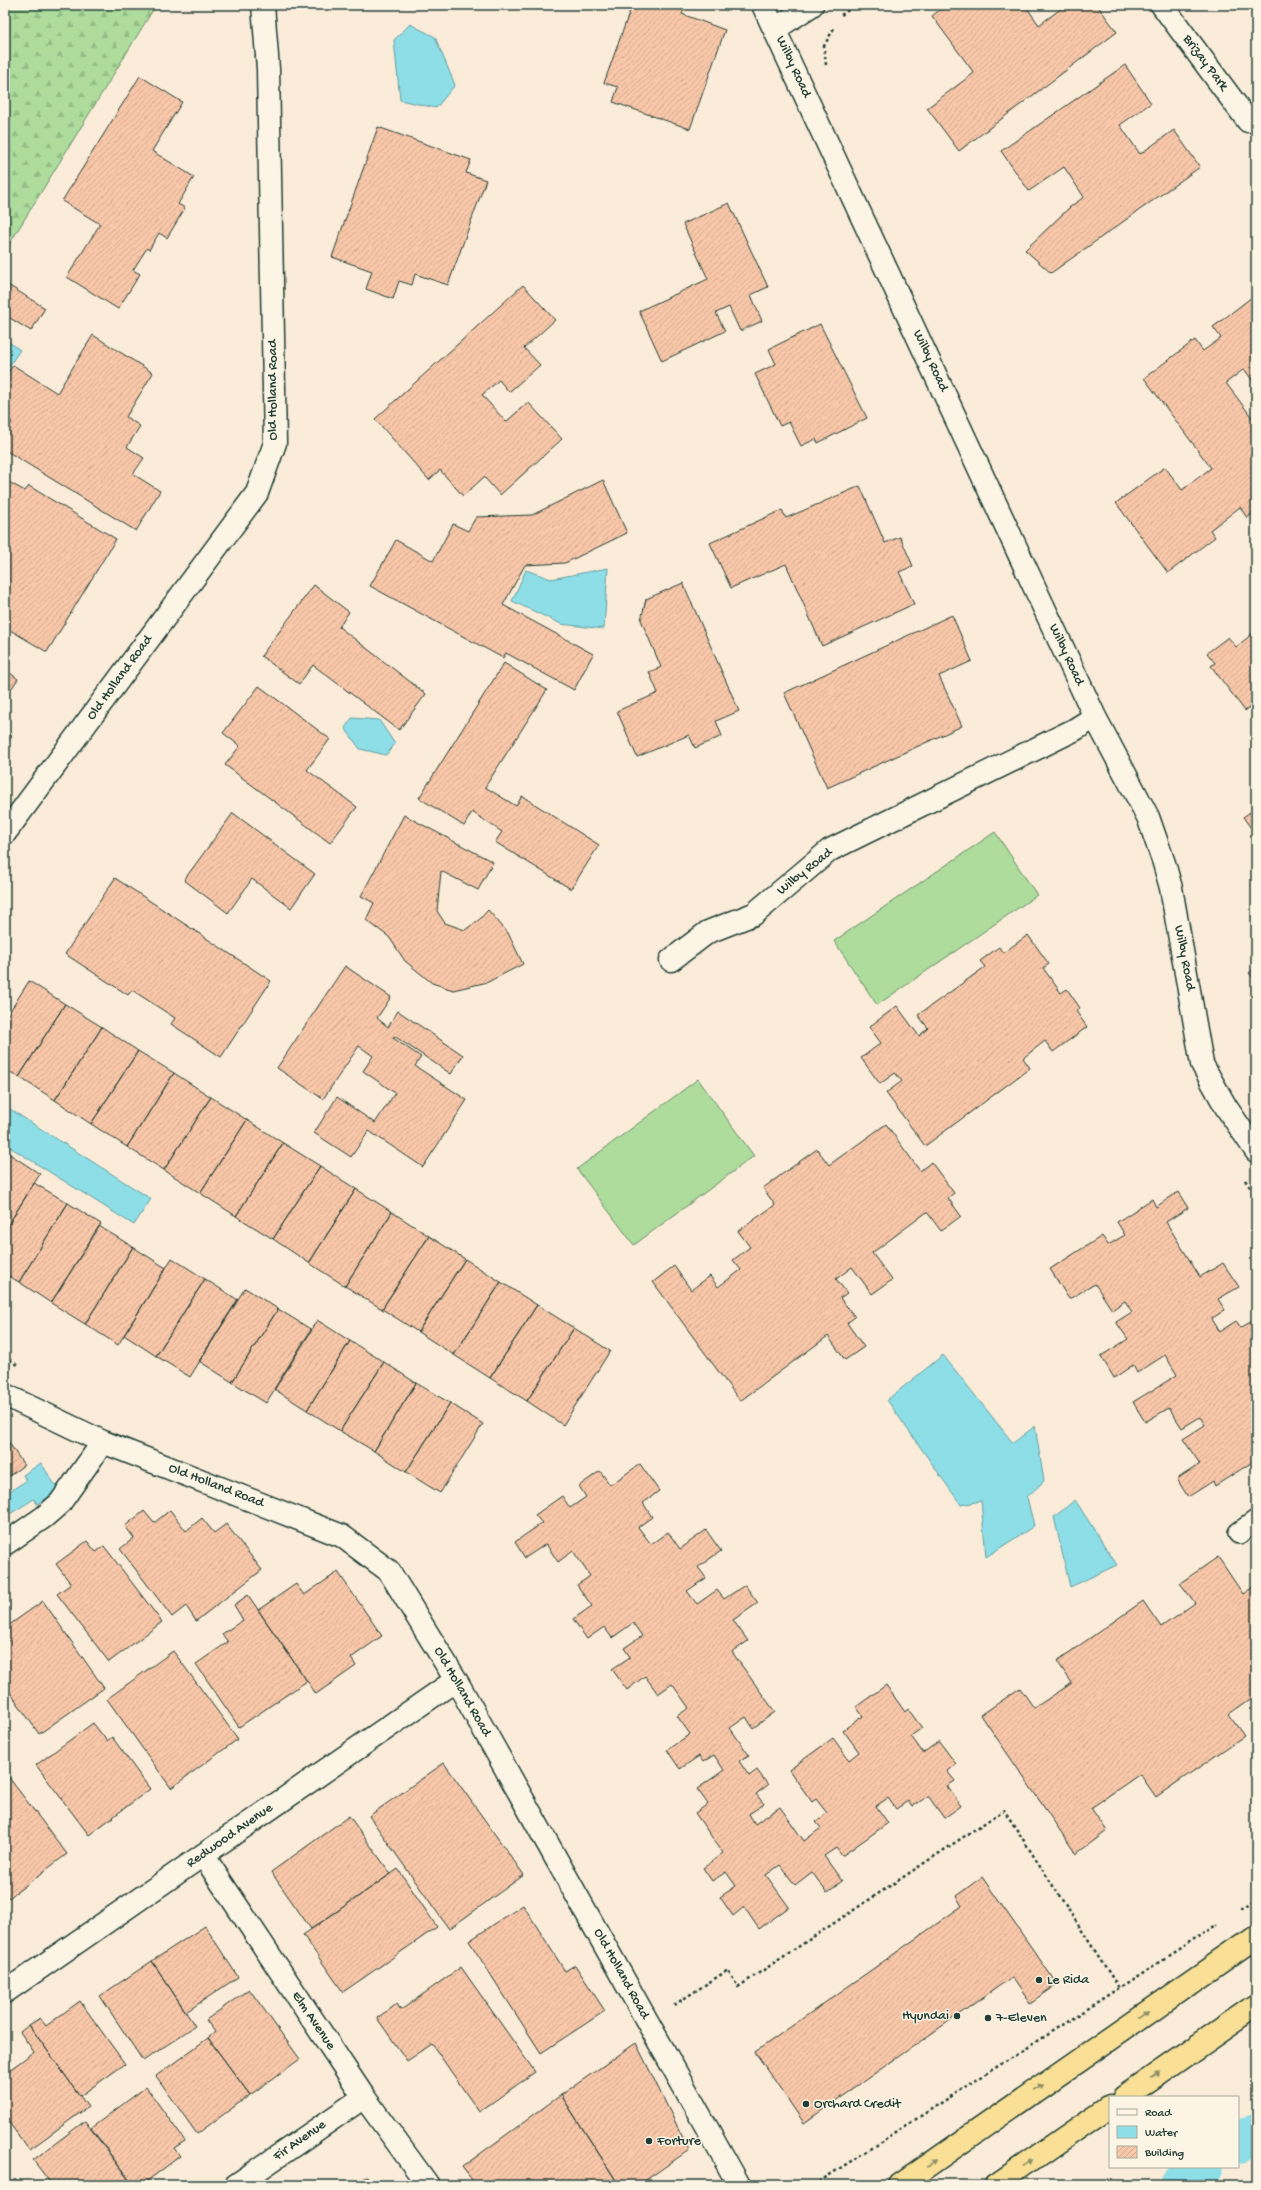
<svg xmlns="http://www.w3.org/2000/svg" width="1261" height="2190" viewBox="0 0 1261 2190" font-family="'Gochi Hand',sans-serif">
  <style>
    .forest { fill: url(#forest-firs); stroke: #668c68 }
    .pitch { fill: #addc9c; stroke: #668c68 }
    .water { fill: #8edee8; stroke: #629ea0 }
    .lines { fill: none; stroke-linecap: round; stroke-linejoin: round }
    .canal { stroke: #8edee8; stroke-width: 38 }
    .building { fill: url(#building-hatch); stroke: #1f3d34 }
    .lane-casing { stroke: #1f3d34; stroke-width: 24 }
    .street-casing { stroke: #1f3d34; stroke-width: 25 }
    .highway-casing { stroke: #1f3d34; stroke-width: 25 }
    .path { stroke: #1f3d34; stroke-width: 2.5; stroke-dasharray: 3 3; stroke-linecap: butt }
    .lane { stroke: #fcf5e5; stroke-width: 21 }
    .street { stroke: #fcf5e5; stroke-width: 22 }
    .highway { stroke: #f9e096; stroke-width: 22 }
    .oneway { fill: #8c8e65 }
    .poi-dot { fill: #1f3d34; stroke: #fcf5e5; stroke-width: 1.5 }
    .labels { text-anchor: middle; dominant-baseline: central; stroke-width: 3; stroke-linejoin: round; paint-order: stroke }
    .street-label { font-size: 14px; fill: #1f3d34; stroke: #fcf5e5 }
    .poi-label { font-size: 14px; fill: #1f3d34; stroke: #fcf5e5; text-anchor: start }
  </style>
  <defs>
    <pattern id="forest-firs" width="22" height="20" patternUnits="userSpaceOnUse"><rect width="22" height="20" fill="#addc9c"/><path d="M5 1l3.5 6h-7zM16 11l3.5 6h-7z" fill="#94be87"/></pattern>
    <pattern id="building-hatch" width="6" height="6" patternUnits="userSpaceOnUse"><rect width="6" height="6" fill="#f9c7a9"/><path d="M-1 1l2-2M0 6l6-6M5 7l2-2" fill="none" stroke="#d5ac92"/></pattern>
  </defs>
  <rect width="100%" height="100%" fill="#fbecd9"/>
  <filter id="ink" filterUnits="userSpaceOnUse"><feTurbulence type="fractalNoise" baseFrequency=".025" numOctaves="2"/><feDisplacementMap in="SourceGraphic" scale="8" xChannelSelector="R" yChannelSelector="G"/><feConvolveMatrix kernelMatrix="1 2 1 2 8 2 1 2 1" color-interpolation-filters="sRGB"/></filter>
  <g filter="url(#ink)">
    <path class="forest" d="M5,5H156L5,251Z"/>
    <path class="pitch" d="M995,832L1037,895L877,1005L834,941Z
      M698,1079L754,1156L634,1245L577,1169Z"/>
    <path class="water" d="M410,24L435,37L455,85L436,108L400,100L394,40Z
      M5,339L20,350L5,372Z
      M608,568L604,629L561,624L512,601L526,570L551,579Z
      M352,718L379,720L395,744L386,755L360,749L345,728Z
      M5,1106L151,1199L134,1225L5,1144Z
      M943,1355L1013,1443L1035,1426L1044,1481L1027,1497L1034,1526L986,1557L981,1501L961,1505L887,1400Z
      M41,1463L59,1491L37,1504L34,1499L10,1514L5,1505V1494L26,1481L23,1475Z
      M1075,1500L1117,1565L1070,1587L1054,1517Z"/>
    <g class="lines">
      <path class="canal" d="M1238,2144L1256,2131
        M1180,2185L1205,2167"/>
    </g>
    <path class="building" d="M632,5H686L682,14L725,30L690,129L613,102L618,87L604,83Z
      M946,5H1025L1039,25L1066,5H1097L1117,32L959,151L927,108L974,73L932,16Z
      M1125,65L1151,103L1120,125L1140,154L1174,130L1200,167L1051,273L1025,250L1070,207L1084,197L1064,167L1029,191L1001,151Z
      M140,76L182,102L152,151L194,177L178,204L185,208L167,238L159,233L149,250L147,248L133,270L140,274L118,309L67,277L100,224L62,201Z
      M378,127L471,160L466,173L486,180L448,285L415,274L412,285L399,281L393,299L366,289L372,271L332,257Z
      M729,203L768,287L751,295L762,321L740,331L729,307L716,313L725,331L662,361L639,311L708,279L683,224Z
      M8,285L45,308L31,331L5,315V290Z
      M523,285L555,320L524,348L540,365L509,392L499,380L482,395L506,422L528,402L562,439L500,495L484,477L463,496L440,470L429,480L375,419Z
      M1252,297L1256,302V385L1244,369L1226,383L1256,423V511L1247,518L1240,507L1210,530L1215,537L1168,573L1116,503L1165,467L1182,490L1211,468L1144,378L1195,340L1203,351L1221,338L1213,327Z
      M820,324L867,418L818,443L816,439L801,446L789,422L780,426L755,374L776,364L769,349Z
      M93,335L153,373L126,417L140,426L127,447L144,458L133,474L160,491L136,531L5,450V434L12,422L5,417V378L13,365L57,393Z
      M5,480L25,491L29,486L116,539L47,652L5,627Z
      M603,480L627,533L565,563L525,565L503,605L593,654L574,690L506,653L503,658L370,586L396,540L433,561L453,524L468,531L476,517L532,515Z
      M860,486L885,543L900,537L913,566L899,572L914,604L822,646L786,564L731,588L710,543L782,510L786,518Z
      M683,583L739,711L716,721L722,736L695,748L689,735L637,757L617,711L658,693L649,672L661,667L641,620L646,599Z
      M314,585L349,612L339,627L426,694L399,730L313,665L299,684L261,656Z
      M952,615L972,661L939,676L962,726L827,788L784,693Z
      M1256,631V702L1245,711L1211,666L1215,663L1207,653L1228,637L1236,647Z
      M504,663L547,690L485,787L516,806L522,796L599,845L571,889L495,842L502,832L472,812L464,826L419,798Z
      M5,669L18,679L5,698Z
      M259,686L330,739L307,770L357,807L330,843L225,765L240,746L223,733Z
      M5,731L12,736L5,746Z
      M1256,808V835L1243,817Z
      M233,813L315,874L291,908L252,879L228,913L184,880Z
      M404,815L493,862L478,890L441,871L437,911L445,923L465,930L480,919L488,910L508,933L523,964L488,982L453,990L432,983L405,961L389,937L366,920L374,903L361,896Z
      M115,878L271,981L221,1057L171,1024L175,1018L132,990L128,995L65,954Z
      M1028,935L1049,964L1043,968L1061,993L1067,989L1080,1008L1076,1011L1087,1027L1053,1052L1045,1041L1023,1058L1030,1068L925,1146L886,1093L902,1081L895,1073L880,1084L861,1058L881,1043L869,1027L897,1006L919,1036L928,1028L918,1015L985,967L980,961L999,947L1003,953Z
      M345,966L391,997L377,1018L388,1027L398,1011L463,1055L451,1074L394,1036L393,1038L421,1057L415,1066L467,1100L423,1167L369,1131L351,1157L314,1133L337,1097L375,1123L395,1093L363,1071L373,1056L359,1046L323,1099L277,1068Z
      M1256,967V981L1249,973Z
      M29,981L65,1004L19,1077L5,1069V1019Z
      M65,1004L102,1027L55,1100L19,1077Z
      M102,1027L138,1051L91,1124L55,1100Z
      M138,1051L174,1073L127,1147L91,1124Z
      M174,1073L211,1097L164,1170L127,1147Z
      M211,1097L247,1120L200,1193L164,1170Z
      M247,1120L283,1143L236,1216L200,1193Z
      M886,1124L920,1171L931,1162L954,1193L948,1198L961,1216L941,1231L927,1212L872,1253L892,1280L872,1294L852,1267L836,1279L847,1293L840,1298L855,1317L847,1323L864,1347L845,1360L828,1336L740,1401L653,1282L674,1266L691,1290L710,1276L718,1287L741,1270L733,1260L750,1247L738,1231L775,1205L763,1188L817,1149L829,1165Z
      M283,1143L320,1166L273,1239L236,1216Z
      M8,1153L40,1174L5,1230V1157Z
      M320,1166L356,1189L309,1263L273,1239Z
      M34,1183L68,1203L19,1282L5,1274V1230Z
      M356,1189L392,1212L345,1286L309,1263Z
      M1178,1192L1188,1208L1166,1222L1200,1277L1223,1263L1239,1287L1218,1299L1225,1310L1211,1319L1219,1332L1236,1321L1240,1328L1256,1319V1348L1254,1350L1256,1353V1464L1254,1461L1215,1486L1213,1481L1188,1497L1177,1479L1200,1464L1183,1439L1205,1425L1200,1417L1182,1428L1169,1408L1145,1422L1133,1402L1177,1375L1165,1355L1137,1373L1133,1365L1114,1378L1101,1356L1128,1339L1116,1322L1132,1312L1125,1301L1112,1310L1095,1284L1069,1299L1050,1269L1102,1236L1108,1245L1125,1235L1117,1222L1152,1199L1156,1207Z
      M68,1203L101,1224L51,1303L19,1282Z
      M392,1212L429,1236L382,1309L345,1286Z
      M99,1226L133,1247L85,1324L51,1303Z
      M429,1236L465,1259L418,1332L382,1309Z
      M133,1247L166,1268L118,1345L85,1324Z
      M172,1258L205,1279L156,1356L124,1335Z
      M465,1259L501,1282L454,1355L418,1332Z
      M205,1279L238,1300L190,1377L156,1356Z
      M501,1282L537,1305L490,1378L454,1355Z
      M245,1288L278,1309L232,1382L199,1361Z
      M537,1305L574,1328L527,1401L490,1378Z
      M278,1309L312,1330L266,1403L232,1382Z
      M317,1320L350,1341L307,1410L274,1389Z
      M574,1328L610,1351L563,1425L527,1401Z
      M350,1341L384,1362L340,1431L307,1410Z
      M384,1362L416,1383L374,1451L340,1431Z
      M416,1383L450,1403L406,1472L374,1451Z
      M450,1403L483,1424L440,1493L406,1472Z
      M5,1437L24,1465L5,1479Z
      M640,1464L659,1491L643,1503L652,1517L638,1527L651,1544L668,1532L680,1549L706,1530L721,1551L698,1567L706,1578L687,1591L697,1604L717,1590L724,1599L745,1585L758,1603L733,1620L748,1641L732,1652L775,1712L753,1728L746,1717L730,1728L749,1755L739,1761L749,1776L757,1770L768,1785L756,1794L764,1804L749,1814L755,1824L780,1807L804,1841L821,1828L816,1822L827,1813L816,1799L812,1802L789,1770L833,1738L849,1760L859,1752L843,1730L863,1716L856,1707L886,1685L905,1712L908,1709L922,1728L911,1736L923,1753L939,1741L956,1764L947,1771L955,1781L947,1786L961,1806L944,1818L928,1796L912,1807L908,1801L896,1809L888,1798L876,1806L888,1823L842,1856L836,1848L824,1856L842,1881L827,1893L812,1872L795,1885L780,1865L766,1875L789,1907L759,1929L744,1907L733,1916L720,1897L736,1886L726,1872L712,1881L703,1868L723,1853L695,1813L708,1804L697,1789L724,1770L714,1755L703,1762L699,1756L680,1769L667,1750L690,1734L677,1716L689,1708L672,1684L658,1694L645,1676L627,1690L612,1669L630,1657L624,1648L642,1636L633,1623L612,1638L604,1627L587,1639L573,1619L592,1606L577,1585L590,1576L573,1551L558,1562L546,1544L525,1558L515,1542L542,1523L535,1515L562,1496L570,1508L586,1497L579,1486L600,1471L610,1485Z
      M170,1510L186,1531L202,1518L214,1533L226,1524L262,1570L196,1621L186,1606L172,1617L120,1549L134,1538L125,1526L144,1511L154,1523Z
      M87,1541L96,1552L104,1546L162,1622L109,1662L57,1594L71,1584L56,1564Z
      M1218,1557L1243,1594L1256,1585V1696L1229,1715L1244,1736L1156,1797L1140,1774L1091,1808L1107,1831L1076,1854L981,1715L1020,1688L1034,1708L1072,1683L1057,1661L1143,1601L1161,1627L1195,1603L1180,1583Z
      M338,1572L382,1636L351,1658L356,1666L316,1694L258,1610L296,1584L304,1595Z
      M248,1595L307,1681L239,1727L196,1664L228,1642L222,1634L243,1620L234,1605Z
      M43,1601L104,1688L39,1734L5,1685V1628Z
      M173,1651L238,1739L171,1788L107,1699Z
      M93,1723L107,1741L112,1737L150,1789L89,1835L36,1765Z
      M444,1763L524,1875L449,1929L369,1816Z
      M7,1775L67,1854L9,1898L5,1893V1776Z
      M349,1816L391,1874L311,1929L271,1872Z
      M398,1869L437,1927L343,1992L303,1935Z
      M982,1877L1057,1984L1030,2003L1012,1977L804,2123L755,2052L962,1906L956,1896Z
      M523,1905L565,1971L575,1965L605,2011L541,2053L469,1941Z
      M205,1926L238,1977L186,2012L152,1961Z
      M152,1961L195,2026L143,2061L100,1996Z
      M461,1967L535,2072L479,2112L432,2044L407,2061L377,2018L397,2004L401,2010Z
      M249,1989L300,2059L250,2095L208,2038L215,2032L206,2020Z
      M80,2001L125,2064L80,2096L29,2025L40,2018L46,2026Z
      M29,2025L88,2107L29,2150L5,2117V2073L34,2052L20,2032Z
      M208,2038L250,2095L197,2134L156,2076Z
      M636,2043L689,2150L639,2185H619L561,2095Z
      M146,2087L185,2141L174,2148L180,2156L142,2185H133L91,2128Z
      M561,2095L619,2185H476L462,2167Z
      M85,2121L131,2183L128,2185H52L33,2160Z
      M367,2176L374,2185H354Z
      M15,2178L20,2185H7Z"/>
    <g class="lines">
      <g class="lane-casing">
        <path id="lane" d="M1239,1533L1256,1521"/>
      </g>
      <g class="street-casing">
        <path id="street" d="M763,5L1095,717L1148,817L1164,863L1171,888L1202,1064L1226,1107L1256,1151
          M1162,5L1248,121
          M775,29L812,5
          M5,833L257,493L275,443L268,69L263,5
          M671,960L708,932L754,914L830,850L1074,730L1095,717
          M5,1395L103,1442L342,1536L389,1571L456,1680L739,2185
          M5,1544L44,1517L60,1503L103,1442
          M203,1855L364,2097L428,2185
          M5,1992L456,1680
          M236,2185L364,2097"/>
      </g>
      <g class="highway-casing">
        <path id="highway" d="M1124,2097L1256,2005
          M900,2185L1256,1937
          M996,2185L1110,2106"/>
      </g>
      <path class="path" d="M841,15L856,5
        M826,65L824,46L834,28
        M1245,1180L1256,1196
        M5,1356L18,1366
        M1241,1909L1256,1899
        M674,2005L728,1970L738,1987L1004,1810L1119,1988
        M814,2185L1218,1924"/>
      <use href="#lane" class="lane"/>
      <use href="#street" class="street"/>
      <use href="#highway" class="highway"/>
    </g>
    <defs><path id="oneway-solid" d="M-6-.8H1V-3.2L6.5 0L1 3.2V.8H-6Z"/></defs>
    <g class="oneway">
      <use href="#oneway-solid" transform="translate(1145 2014) rotate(-35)"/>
      <use href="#oneway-solid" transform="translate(1156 2075) rotate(-35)"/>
      <use href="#oneway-solid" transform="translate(1038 2088) rotate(-35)"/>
      <use href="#oneway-solid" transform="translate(932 2163) rotate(-35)"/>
      <use href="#oneway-solid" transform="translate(1029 2163) rotate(-35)"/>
    </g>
  </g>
  <g class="poi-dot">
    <circle cx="1039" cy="1980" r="4"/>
    <circle cx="957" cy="2016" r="4"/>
    <circle cx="988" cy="2018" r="4"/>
    <circle cx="806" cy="2104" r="4"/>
    <circle cx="649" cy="2141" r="4"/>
  </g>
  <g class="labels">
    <g class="street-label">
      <text transform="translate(1205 63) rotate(53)">Brizay Park</text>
      <text transform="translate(793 67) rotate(65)">Wilby Road</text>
      <text transform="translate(930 361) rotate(65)">Wilby Road</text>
      <text transform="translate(273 390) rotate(-90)">Old Holland Road</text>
      <text transform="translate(1066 655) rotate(65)">Wilby Road</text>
      <text transform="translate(120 678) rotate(-54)">Old Holland Road</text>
      <text transform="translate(805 872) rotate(-39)">Wilby Road</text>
      <text transform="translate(1184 958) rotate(79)">Wilby Road</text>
      <text transform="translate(216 1486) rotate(21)">Old Holland Road</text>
      <text transform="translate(462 1692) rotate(60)">Old Holland Road</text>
      <text transform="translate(230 1836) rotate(-35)">Redwood Avenue</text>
      <text transform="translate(621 1974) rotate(61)">Old Holland Road</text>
      <text transform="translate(313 2021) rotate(56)">Elm Avenue</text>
      <text transform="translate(300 2141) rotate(-35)">Fir Avenue</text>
    </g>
    <g class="poi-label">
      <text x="1047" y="1980">Le Rida</text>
      <text x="949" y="2016" text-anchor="end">Hyundai</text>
      <text x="996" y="2018">7-Eleven</text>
      <text x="814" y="2104">Orchard Credit</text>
      <text x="657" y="2141">Forture</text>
    </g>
  </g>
  <rect width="1261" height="2190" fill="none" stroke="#fcf5e5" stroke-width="20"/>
  <rect x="10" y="10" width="1241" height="2170" fill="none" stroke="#1f3d34" stroke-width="1.5" filter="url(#ink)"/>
  <rect x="1109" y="2096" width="130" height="72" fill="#fcf5e5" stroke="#a4ab9e"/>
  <rect x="1117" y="2109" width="20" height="6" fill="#fcf5e5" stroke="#a4ab9e"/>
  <text x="1145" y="2116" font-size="12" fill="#1f3d34">Road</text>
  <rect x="1117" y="2126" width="20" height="12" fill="#8edee8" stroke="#a4ab9e"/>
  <text x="1145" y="2136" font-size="12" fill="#1f3d34">Water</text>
  <rect x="1117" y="2146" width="20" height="12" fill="url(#building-hatch)" stroke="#a4ab9e"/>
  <text x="1145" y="2156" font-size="12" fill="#1f3d34">Building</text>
</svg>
